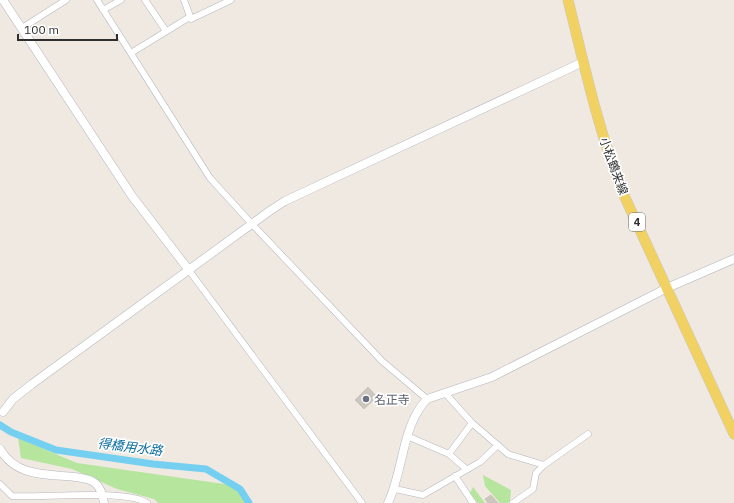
<svg xmlns="http://www.w3.org/2000/svg" width="734" height="503" viewBox="0 0 734 503" font-family="'IBM Plex Sans','Noto Sans JP',sans-serif">
  <style>
    .green { fill: #b6e59e }
    .lines { fill: none; stroke-linecap: round; stroke-linejoin: round }
    .canal { stroke: #75cff0; stroke-width: 7 }
    .building { fill: #cbc7bf; stroke: #cbc5ba }
    .minor-casing { stroke: #b4b7c1; stroke-width: 7 }
    .tertiary-casing { stroke: #b4b7c1; stroke-width: 9 }
    .primary-casing { stroke: #c9c9c9; stroke-width: 11 }
    .minor { stroke: #fff; stroke-width: 6 }
    .tertiary { stroke: #fff; stroke-width: 8 }
    .primary { stroke: #f2d163; stroke-width: 10 }
    .worship-dot { fill: #6b7280; stroke: #fff; stroke-width: 1.5 }
    .labels { text-anchor: middle; dominant-baseline: central; stroke-width: 3.5; stroke-linejoin: round; paint-order: stroke }
    .shield { fill: #fff; stroke: #6d6d6d; stroke-width: 1 }
    .shield-label { font-size: 11px; font-weight: bold; fill: #2e2e2e }
    .street-label { font-size: 12px; fill: #2e2e2e; stroke: #fff }
    .worship-label { font-size: 12px; fill: #5b616d; stroke: #fff; text-anchor: start }
    .water-label { font-size: 13px; font-style: italic; fill: #0d6fa3; stroke: #fff }
  </style>
  <rect width="100%" height="100%" fill="#efe9e1"/>
  <path class="green" d="M18,438L77,463L238,486L245,503H158L154,499L117,489L72,469L21,458Z
    M483,475L511,490L510,501L508,503H500L485,486Z
    M473,487L485,503H478L470,493Z"/>
  <g class="lines">
    <path class="canal" d="M0,425L11,432L56,450L153,464L206,469L240,489L249,503"/>
  </g>
  <path class="building" d="M368,387L377,397L364,409L355,400Z
    M491,495L498,503H488L485,499Z"/>
  <g class="lines">
    <g class="minor-casing">
      <path id="minor" d="M97,0L210,178L251,223L382,361L427,399
        M145,0L166,31
        M184,0L191,19
        M103,10L121,0
        M22,28L66,0
        M131,53L188,18L191,19L231,0
        M188,269L362,503
        M445,393L472,423L508,454L544,465
        M407,436L449,454L466,469
        M449,454L472,423
        M455,476L473,503
        M0,484L12,496C40,498 127,489 147,503
        M395,489L423,495L480,462L498,445
        M513,503L533,489L536,473L544,465L588,434"/>
    </g>
    <g class="tertiary-casing">
      <path id="tertiary" d="M3,0L132,196L188,269
        M3,412L13,399L32,384L271,210L285,201L583,62
        M0,449C16,477 46,474 75,477C81,478 91,479 95,483C101,488 103,496 104,503
        M388,503C404,470 401,427 427,399L492,377L667,288L734,259"/>
    </g>
    <g class="primary-casing">
      <path id="primary" d="M568,0C584,64 598,129 622,191L734,434"/>
    </g>
    <use href="#minor" class="minor"/>
    <use href="#tertiary" class="tertiary"/>
    <use href="#primary" class="primary"/>
  </g>
  <circle class="worship-dot" cx="366" cy="399" r="4"/>
  <g class="labels">
    <rect class="shield" x="629" y="213" width="16" height="18" rx="3"/>
    <g class="shield-label">
      <text x="637" y="222">4</text>
    </g>
    <g class="street-label">
      <text transform="translate(614 166) rotate(70)">小松鶴来線</text>
    </g>
    <g class="worship-label">
      <text x="374" y="399">名正寺</text>
    </g>
    <g class="water-label">
      <text transform="translate(130 447) rotate(7)">得橋用水路</text>
    </g>
  </g>
  <path d="M18 34v6h99v-6" fill="none" stroke="#2e2e2e" stroke-width="2"/>
  <text x="24" y="34" font-size="12" fill="#2e2e2e" stroke="#ffffff" stroke-width="3" paint-order="stroke">100 m</text>
</svg>
